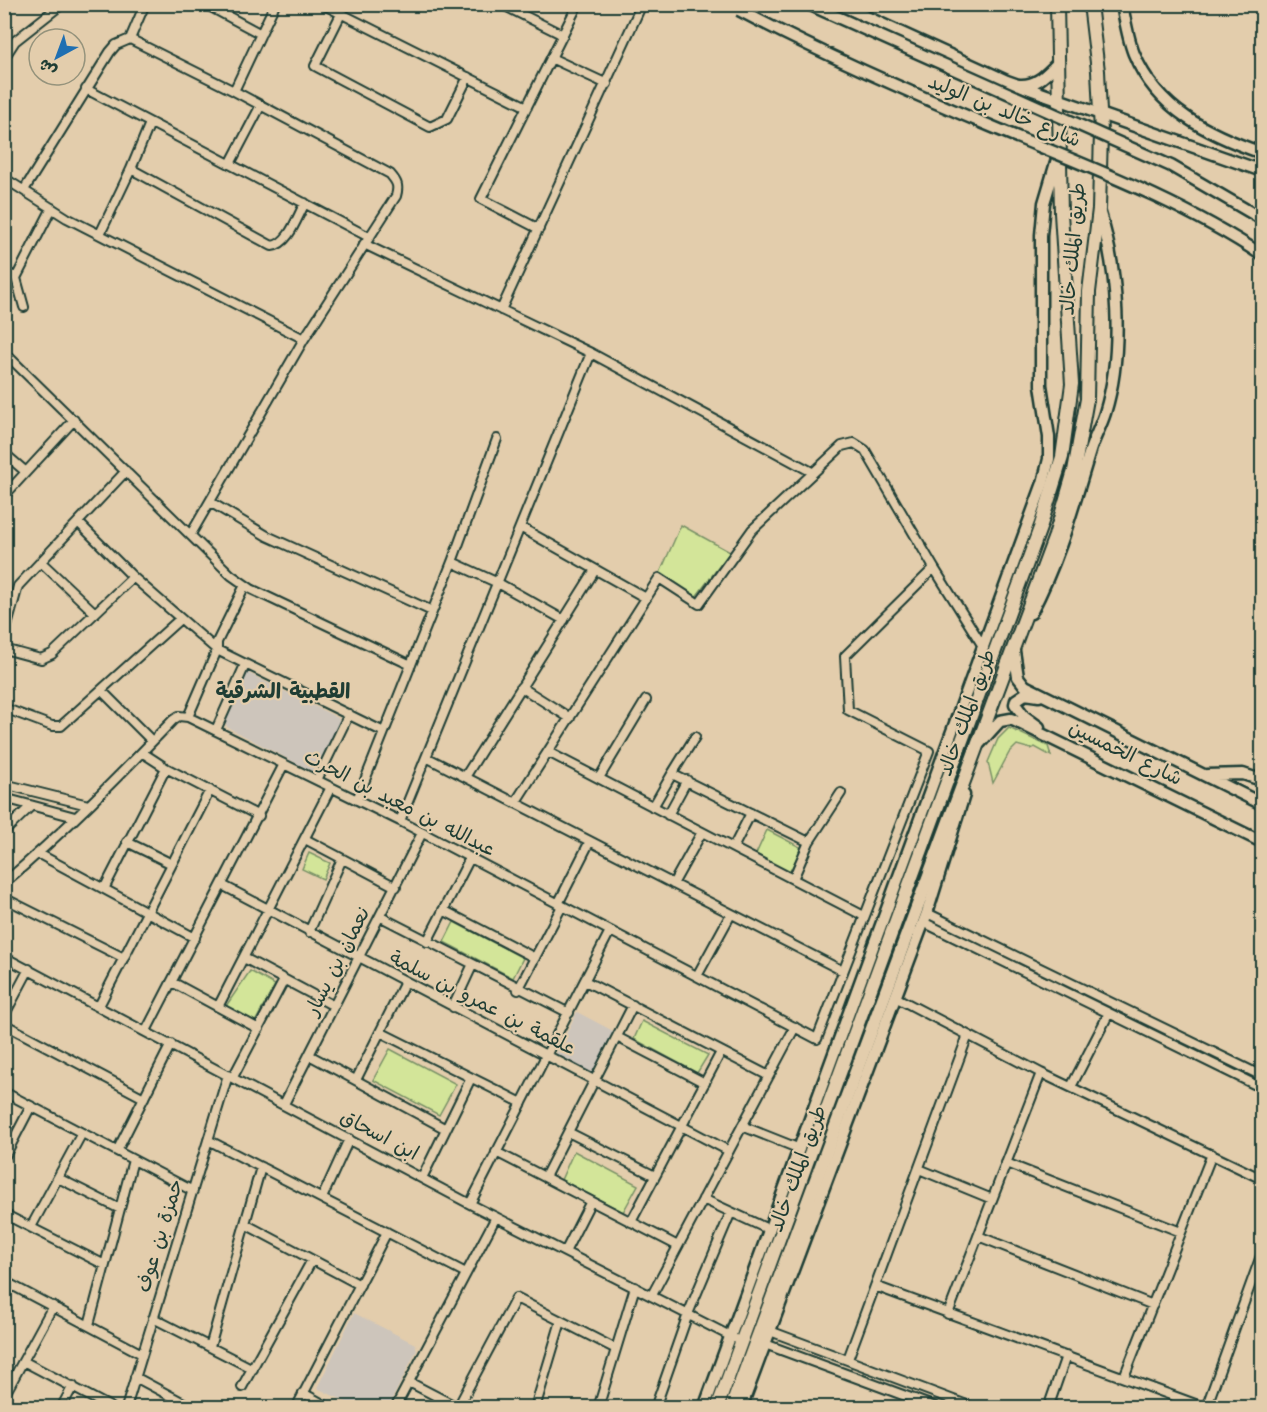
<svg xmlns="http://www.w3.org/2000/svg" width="1267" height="1412" viewBox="0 0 1267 1412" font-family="Kalam,'Playpen Sans Arabic',sans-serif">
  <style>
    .built { fill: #cdc5bb }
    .green { fill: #d3e599; stroke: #799166; stroke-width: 1.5 }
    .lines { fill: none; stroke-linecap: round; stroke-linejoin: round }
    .street-casing { stroke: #1f3d34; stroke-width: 12 }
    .secondary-casing { stroke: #1f3d34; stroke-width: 15 }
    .primary-casing { stroke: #1f3d34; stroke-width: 16 }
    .street { stroke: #e3cdac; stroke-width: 8 }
    .secondary { stroke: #e3cdac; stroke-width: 10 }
    .primary { stroke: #e3cdac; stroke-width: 12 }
    .secondary-bridge-casing { stroke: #1f3d34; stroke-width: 15; stroke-linecap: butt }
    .secondary-bridge { stroke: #e3cdac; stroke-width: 10 }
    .labels { text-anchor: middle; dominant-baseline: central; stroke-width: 4.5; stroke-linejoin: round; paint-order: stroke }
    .street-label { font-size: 20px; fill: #1f3d34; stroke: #e3cdac }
    .neighbourhood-label { font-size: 21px; font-weight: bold; fill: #1f3d34; stroke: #e3cdac }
  </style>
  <rect width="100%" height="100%" fill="#e3cdac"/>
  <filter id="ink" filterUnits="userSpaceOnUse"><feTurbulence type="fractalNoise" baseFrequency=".0167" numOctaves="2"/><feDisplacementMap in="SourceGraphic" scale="12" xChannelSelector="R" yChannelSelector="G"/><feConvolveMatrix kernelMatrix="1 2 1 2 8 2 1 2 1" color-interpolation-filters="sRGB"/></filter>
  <g filter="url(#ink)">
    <path class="built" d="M248,673L338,718L340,722L317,770L313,772L227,727L225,721L244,675Z
      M577,1012L615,1032L593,1076L555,1056Z
      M354,1313L415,1344L417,1350L388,1407H357L317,1388Z"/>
    <path class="green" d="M681,525L730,552L695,598L660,573Z
      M1009,728L1048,746L1051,756L1035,747L1031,749L1017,745L1009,753L993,783L988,762L998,739Z
      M767,830L802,848L789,873L756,854Z
      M309,853L330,863L323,879L302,869Z
      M454,922L523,958L513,978L444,942Z
      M250,971L275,985L255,1022L226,1006Z
      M642,1021L708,1055L697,1073L634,1039Z
      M390,1049L456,1084L439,1115L373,1080Z
      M574,1151L638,1185L623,1212L561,1180Z"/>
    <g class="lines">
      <g class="street-casing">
        <path id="street" d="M205,4L261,34
          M322,4L527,107
          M501,4L563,35
          M341,14L315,66L430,127L447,119L468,77
          M130,39L145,4
          M4,58L15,41L62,4
          M551,58L607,84
          M86,89L369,237
          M234,91L275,4
          M150,123L131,169L272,246C289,244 297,217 305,203
          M230,164L261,105
          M4,178L67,218L304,339
          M24,190L110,52L116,45L130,39L234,91L390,174C397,182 399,186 396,196L304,339L191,534
          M539,229L481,199L578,4
          M100,234L131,169
          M364,244L591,353L812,472
          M4,271L16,278L52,208
          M16,278L24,307
          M501,310L642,4
          M4,356L10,358L231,575L251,589L411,665
          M4,453L26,472
          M4,496L74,420
          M210,502L267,536L432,611
          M79,523L133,577L217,650L384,732
          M520,527L646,598
          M41,562L95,613
          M452,562L498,583L564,620
          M4,637L18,586L126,471
          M4,649L41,659L52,654L133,577
          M521,687L570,718
          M102,691L152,741
          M4,708L52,726H61L180,619
          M188,717L217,650V642L245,585
          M216,730L245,665
          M695,737L672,774L809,842
          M548,752L864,916
          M143,753L166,768L259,816
          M428,758L843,971
          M465,777L595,570
          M599,778L646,700
          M317,780L349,714
          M4,784L88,805
          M4,798L75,817
          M357,800L452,562L497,439
          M515,803L659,578L699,604L752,530L842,446L854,443L865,450L934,568
          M653,807L672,774
          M668,815L687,780
          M400,821L591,353
          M4,832L31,806
          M305,839L396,887
          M127,842L172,864
          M733,848L751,813
          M39,854L195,938
          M793,879L809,842L841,793
          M4,883C64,832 119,776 173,720L179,716L188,717L400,821L817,1039L929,751L848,710L845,656L934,568L984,648
          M673,884L702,832
          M222,885L729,1151
          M104,889L166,768
          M4,898L124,958
          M558,904L590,841
          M443,910L535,958
          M927,913L1262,1076
          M381,917L569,1013
          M923,922L1262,1088
          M309,932L342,859
          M427,942L470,858
          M4,957L470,1204L734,1338
          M244,958L334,1006
          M697,976L731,914
          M585,981L769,1076
          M172,982L259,1029
          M518,990L562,906
          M895,997L1041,1073L1262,1179
          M99,1006L210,790
          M218,1007L331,787
          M453,1007L472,966
          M4,1016L29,969
          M4,1024L144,1098
          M146,1031L284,764
          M380,1032L522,1103
          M617,1037L705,1083
          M309,1055L446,1129
          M233,1077L284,980
          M356,1080L405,982
          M1071,1087L1109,1013
          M4,1092L193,1191
          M284,1104L422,833
          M742,1126L800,1149
          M568,1132L655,1176
          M208,1140L466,1273
          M117,1151L171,1044
          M496,1152L678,1246
          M4,1158L31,1106
          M1006,1163L1181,1232
          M919,1169L992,1199
          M545,1177L633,1005
          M58,1178L120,1209
          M422,1178L471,1078
          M322,1198L349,1139
          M703,1199L770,1230
          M470,1204L610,931
          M4,1214L105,1265
          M631,1222L721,1052
          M245,1224L360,1285
          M31,1227L82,1133
          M978,1236L1153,1305
          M565,1252L591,1201
          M4,1281L142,1354
          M875,1286L1206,1408L1262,1253
          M652,1295L795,1027
          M948,1314L1041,1073
          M153,1318L253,1369
          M89,1325L133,1160
          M770,1331L975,1408
          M765,1344L938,1408
          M210,1347L261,1167
          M848,1359L968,1035
          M23,1361L112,1408
          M135,1377L193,1408
          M1124,1377L1212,1154
          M409,1382L459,1408
          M242,1387L312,1260
          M303,1393L330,1408
          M4,1396L53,1306
          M458,1407L516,1298L616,1349
          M61,1408L73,1386
          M126,1408L228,1075
          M296,1408L387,1232
          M395,1408L496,1217
          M535,1408L561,1321
          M598,1408L635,1287
          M655,1408L688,1314L731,1212
          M912,1408L915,1399
          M1048,1408L1066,1356"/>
      </g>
      <g class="secondary-casing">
        <path id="secondary" d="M838,4L1007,81L1262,171
          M1122,4C1125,21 1128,39 1134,54C1157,110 1210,135 1262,153
          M1020,85C1038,86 1047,73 1059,62
          M1031,613C1060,557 1072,510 1090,451C1094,438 1101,426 1105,413C1124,352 1118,269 1099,210
          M1014,651L1018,677L1025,686L1262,804
          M1039,696L1025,694L1016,700L1015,704L1024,716L1039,727
          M980,743L1000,721L1011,719L1262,842
          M1207,775L1243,774L1255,778L1262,777
          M704,1408L1043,483L1049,459V437L1041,385V235L1044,203L1058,156
          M741,1408L927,913L964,795"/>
      </g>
      <g class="primary-casing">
        <path id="primary" d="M717,1408L1040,528L1062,457L1072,384L1061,213L1057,4
          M731,1408L1055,536L1074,471L1087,399L1089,292L1099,209L1101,132L1098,71L1090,4"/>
      </g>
      <use href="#street" class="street"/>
      <use href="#secondary" class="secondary"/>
      <use href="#primary" class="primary"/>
      <g class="secondary-bridge-casing">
        <path id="secondary-bridge" d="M808,4L1171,166L1262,219
          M739,10C824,55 911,93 1000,130C1089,167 1181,201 1262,255"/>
      </g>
      <use href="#secondary-bridge" class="secondary-bridge"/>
    </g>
  </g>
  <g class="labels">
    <g class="street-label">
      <text transform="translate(1004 112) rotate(22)">شارع خالد بن الوليد</text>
      <text transform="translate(1074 249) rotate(-85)">طريق الملك خالد</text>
      <text transform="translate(968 713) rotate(-70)">طريق الملك خالد</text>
      <text transform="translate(1125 754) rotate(26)">شارع الخمسين</text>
      <text transform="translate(399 804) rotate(27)">عبدالله بن معبد بن الحرث</text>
      <text transform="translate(339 961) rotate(-63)">نعمان بن يسار</text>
      <text transform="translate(482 1004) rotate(27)">علقمة بن عمرو بن سلمة</text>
      <text transform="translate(379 1136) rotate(28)">ابن اسحاق</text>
      <text transform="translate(799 1169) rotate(-70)">طريق الملك خالد</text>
      <text transform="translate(161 1236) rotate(-73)">حمزة بن عوف</text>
    </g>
    <g class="neighbourhood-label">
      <text x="283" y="692">القطبية الشرقية</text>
    </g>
  </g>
  <rect width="1267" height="1412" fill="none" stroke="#e3cdac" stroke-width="24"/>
  <rect x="12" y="12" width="1243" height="1388" fill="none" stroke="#1f3d34" stroke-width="2" filter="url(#ink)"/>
  <g transform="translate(57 57) rotate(221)"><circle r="28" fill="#e3cdac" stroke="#95937c" stroke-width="1.5"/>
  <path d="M0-4.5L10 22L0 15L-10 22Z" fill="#1f6fb2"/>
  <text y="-9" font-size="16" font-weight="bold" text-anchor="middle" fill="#1f3d34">ش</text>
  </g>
</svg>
